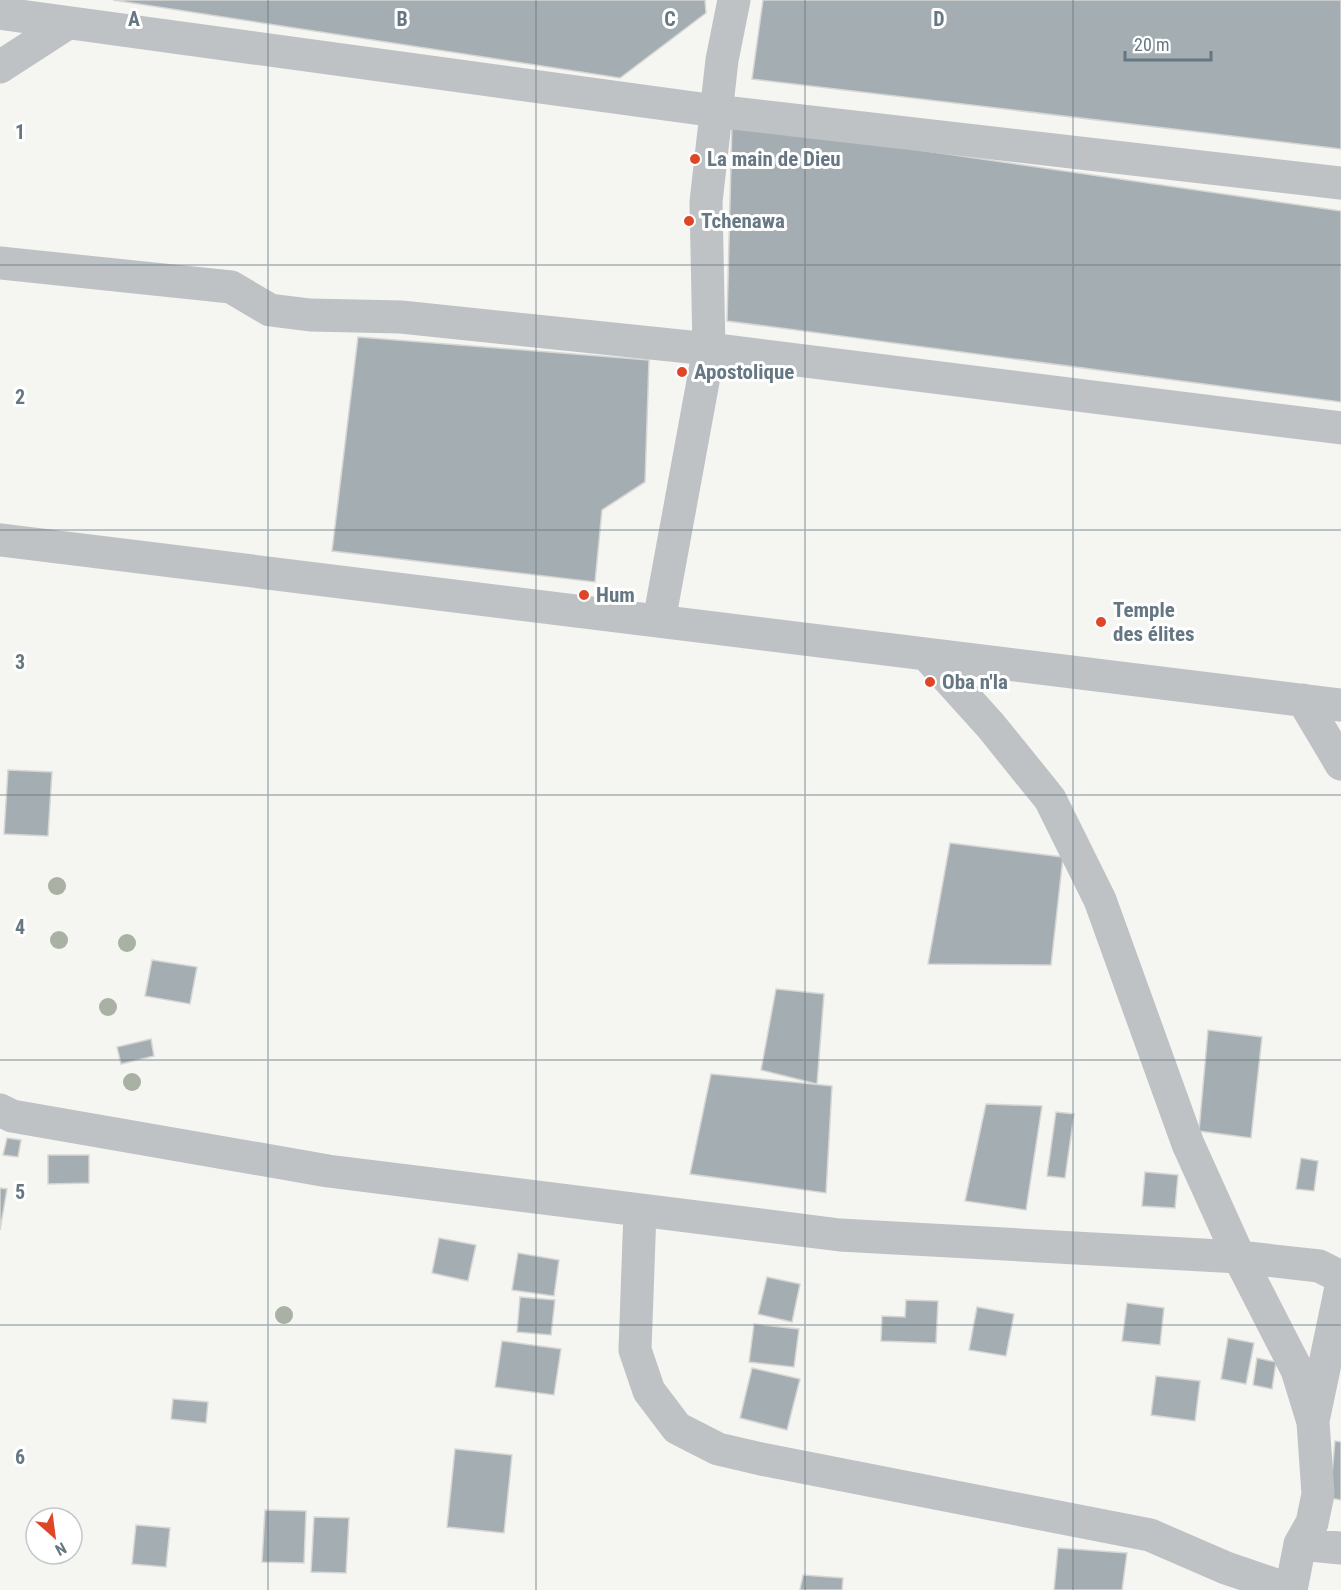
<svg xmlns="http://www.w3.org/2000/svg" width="1341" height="1590" viewBox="0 0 1341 1590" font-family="'Roboto Condensed',sans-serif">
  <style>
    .building { fill: #a4aeb2; stroke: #d6d6d4; stroke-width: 1.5 }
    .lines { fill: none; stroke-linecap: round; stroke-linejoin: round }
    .minor { stroke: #bec2c5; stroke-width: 33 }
    .tree { fill: #a8b1a3 }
    .grid { fill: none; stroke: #657782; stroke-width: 1.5; stroke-opacity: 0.55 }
    .poi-dot { fill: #df4628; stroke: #fff; stroke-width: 2 }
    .labels { text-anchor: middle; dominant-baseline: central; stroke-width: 6; stroke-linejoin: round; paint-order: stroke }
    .poi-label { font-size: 21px; font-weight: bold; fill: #657782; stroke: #fff; text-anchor: start }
    .grid-label { font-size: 20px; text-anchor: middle; font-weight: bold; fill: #657782; stroke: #fff; stroke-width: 6; stroke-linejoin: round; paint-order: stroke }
  </style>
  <rect width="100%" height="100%" fill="#f5f5f1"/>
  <path class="building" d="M113,0H705L706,13L620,78Z
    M763,0H1341V149L752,79Z
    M732,123L1341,211V402L727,321Z
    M358,337L649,360L645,482L602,510L595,582L332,551Z
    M8,770L52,772L48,836L4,834Z
    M950,843L1063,857L1051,965L928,964Z
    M152,960L197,967L190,1004L145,996Z
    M776,989L824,994L817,1084L761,1070Z
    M1208,1030L1262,1037L1251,1138L1199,1131Z
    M151,1039L154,1056L121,1064L117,1047Z
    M711,1074L832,1086L826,1193L690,1174Z
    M986,1104L1042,1106L1026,1210L965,1201Z
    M1056,1112L1074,1114L1065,1178L1047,1176Z
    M7,1138L21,1140L18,1157L3,1155Z
    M48,1155H89V1183L48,1184Z
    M1301,1158L1318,1161L1314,1191L1296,1189Z
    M1145,1172L1178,1175L1175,1208L1142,1206Z
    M0,1188L7,1189L0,1230Z
    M439,1238L476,1245L468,1281L432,1273Z
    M518,1253L559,1260L554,1296L512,1290Z
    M767,1277L800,1284L792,1322L758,1314Z
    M520,1297L555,1300L551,1335L517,1332Z
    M906,1300L938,1301L936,1343L881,1341L882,1316L905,1317Z
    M1127,1303L1164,1308L1160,1345L1122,1341Z
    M977,1307L1014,1314L1006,1356L969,1350Z
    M754,1324L799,1329L794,1367L749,1362Z
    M1228,1338L1254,1343L1246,1384L1221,1379Z
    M502,1341L561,1349L554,1395L495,1387Z
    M1257,1358L1276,1362L1272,1389L1253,1385Z
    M752,1368L800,1379L787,1430L740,1418Z
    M1156,1376L1200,1381L1195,1421L1151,1415Z
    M173,1399L208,1402L206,1423L171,1419Z
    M1335,1441L1341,1442V1500L1330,1498Z
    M455,1449L512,1455L504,1533L447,1527Z
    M265,1510L306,1511L304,1563L262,1562Z
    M314,1517L349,1518L346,1573L311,1572Z
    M136,1525L170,1528L166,1567L132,1564Z
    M1058,1548L1127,1553L1122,1590H1054Z
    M803,1575L843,1578L842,1590H800Z"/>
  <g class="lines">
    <path class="minor" d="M5,14L716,111L1341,183
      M0,67L68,23
      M0,263L231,287L270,310L310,315L401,317L709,349L1341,428
      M0,540L1341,705
      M659,621L709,349L706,202L722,60L734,0
      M926,654L991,726L1050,799L1100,900L1188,1144L1239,1257L1297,1370L1313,1422L1318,1494L1312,1523L1300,1544L1291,1590
      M1303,700L1341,764
      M0,1110L12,1116L328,1171L840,1235L1239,1257L1319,1266L1341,1277
      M640,1211L635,1350L649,1391L677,1428L718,1449L761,1459L1150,1535L1226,1568L1291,1590
      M1313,1421L1341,1287
      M1300,1544L1341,1548"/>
  </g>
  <g class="tree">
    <circle cx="57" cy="886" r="9"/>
    <circle cx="59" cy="940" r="9"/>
    <circle cx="127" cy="943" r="9"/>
    <circle cx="108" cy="1007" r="9"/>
    <circle cx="132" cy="1082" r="9"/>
    <circle cx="284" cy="1315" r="9"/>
  </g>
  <path class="grid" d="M268,0V1590M536,0V1590M805,0V1590M1073,0V1590M0,265H1341M0,530H1341M0,795H1341M0,1060H1341M0,1325H1341"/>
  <g class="poi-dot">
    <circle cx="695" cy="159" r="6"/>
    <circle cx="689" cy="221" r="6"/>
    <circle cx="682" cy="372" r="6"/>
    <circle cx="584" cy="595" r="6"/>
    <circle cx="1101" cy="622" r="6"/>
    <circle cx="930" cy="682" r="6"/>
  </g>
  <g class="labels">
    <g class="poi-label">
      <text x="707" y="159">La main de Dieu</text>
      <text x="701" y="221">Tchenawa</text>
      <text x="694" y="372">Apostolique</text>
      <text x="596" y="595">Hum</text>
      <text x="1113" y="610">Temple<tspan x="1113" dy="24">des élites</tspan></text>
      <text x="942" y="682">Oba n'la</text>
    </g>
  </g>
  <g class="grid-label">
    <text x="134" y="26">A</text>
    <text x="402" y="26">B</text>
    <text x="670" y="26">C</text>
    <text x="939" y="26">D</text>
    <text x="20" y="139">1</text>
    <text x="20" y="404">2</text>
    <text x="20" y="669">3</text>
    <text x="20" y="934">4</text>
    <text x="20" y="1199">5</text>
    <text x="20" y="1464">6</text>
  </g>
  <g transform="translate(54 1536) rotate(152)"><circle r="28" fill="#ffffff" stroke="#c1c9cd" stroke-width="1.5"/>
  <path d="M0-4.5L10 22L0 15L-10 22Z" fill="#df4628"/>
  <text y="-9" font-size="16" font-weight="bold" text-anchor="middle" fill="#657782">N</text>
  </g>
  <path d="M1125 51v9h86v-9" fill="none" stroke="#657782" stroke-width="3"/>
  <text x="1134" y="51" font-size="18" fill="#657782" stroke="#ffffff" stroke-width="4.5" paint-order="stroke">20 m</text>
</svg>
